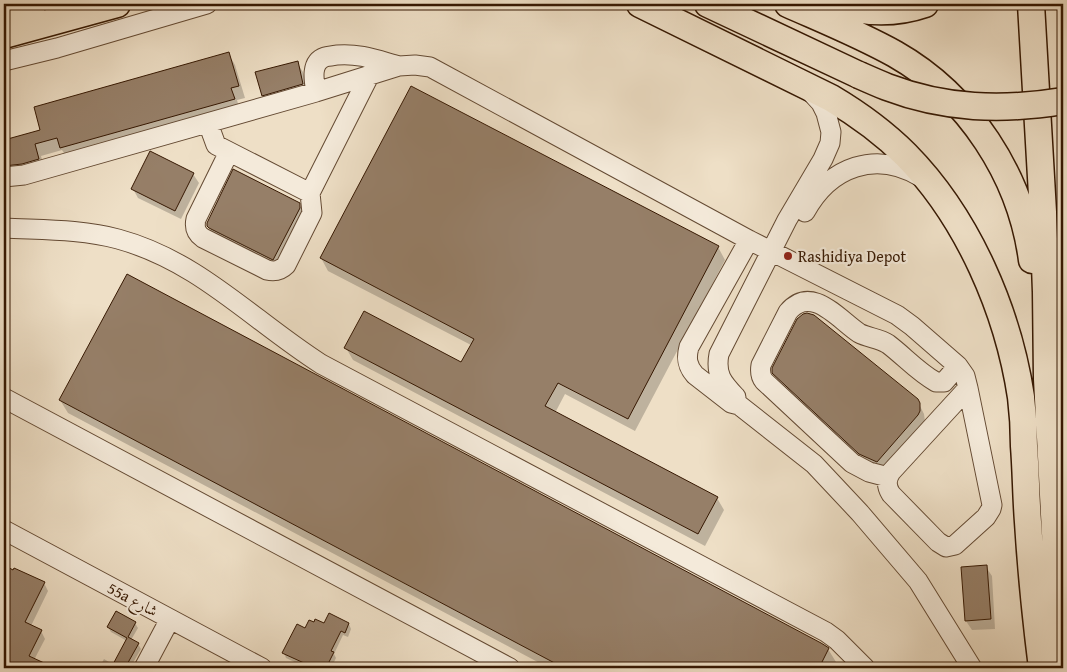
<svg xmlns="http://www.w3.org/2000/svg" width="1067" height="672" viewBox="0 0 1067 672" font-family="'Gentium Book Plus',Amiri,serif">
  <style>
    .shadow { fill: #0003 }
    .building { fill: #967f68; stroke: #361802 }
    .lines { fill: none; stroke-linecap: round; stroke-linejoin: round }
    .minor-casing { stroke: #644a33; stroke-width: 21 }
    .highway-casing { stroke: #361802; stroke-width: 29 }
    .minor { stroke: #f4eada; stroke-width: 19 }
    .highway { stroke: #eedfc6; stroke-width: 26 }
    .highway-bridge-casing { stroke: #361802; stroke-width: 29; stroke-linecap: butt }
    .highway-bridge { stroke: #eedfc6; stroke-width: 26 }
    .poi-dot { fill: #8f2418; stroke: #f4eada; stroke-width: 2 }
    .labels { text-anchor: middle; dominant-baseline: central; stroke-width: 4.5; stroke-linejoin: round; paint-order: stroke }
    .poi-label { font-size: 16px; fill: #361802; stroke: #f4eada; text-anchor: start }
    .street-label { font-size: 16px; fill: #361802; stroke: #f4eada }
  </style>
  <rect width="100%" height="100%" fill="#eedfc6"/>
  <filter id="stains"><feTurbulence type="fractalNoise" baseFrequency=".004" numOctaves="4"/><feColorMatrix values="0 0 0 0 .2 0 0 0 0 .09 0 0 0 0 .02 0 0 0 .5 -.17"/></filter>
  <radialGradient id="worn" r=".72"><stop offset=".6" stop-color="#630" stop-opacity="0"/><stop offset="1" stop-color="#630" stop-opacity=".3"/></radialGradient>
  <path class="shadow" d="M228,53L235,65L245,98L237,100L240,111L68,159L62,150L41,156L45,171L4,180V141L42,130Z
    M297,63L303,72L308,93L268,105L263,95Z
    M193,174L199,183L181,219L138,198L133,189Z
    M299,204L306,217L280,272L215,238L208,225Z
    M718,247L725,260L635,431L565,394L555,413L717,498L724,510L705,546L353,360L346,348L461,364L471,345L328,271L321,258Z
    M773,372L917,400L924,414L925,421L882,471L865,463L779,382Z
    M60,400L828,649L836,662L832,668H549L68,413Z
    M4,566L14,572L44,583L48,591L31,626L41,631L45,639L34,660L50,668H11L4,664Z
    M986,567L992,576L995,629L972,630L966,621Z
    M330,615L349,624L351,629L348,637L343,635L334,654L336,658L331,668H307L286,658L284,653L305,629L325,625Z
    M135,623L138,628L131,640L138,644L141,649L130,668H99L104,659L114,665L127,641L111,632L108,627Z"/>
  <path class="building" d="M229,52L239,86L231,88L235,99L60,148L57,138L35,144L39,159L22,164L4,166V140L40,130L34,107Z
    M298,61L303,84L262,96L255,72Z
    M411,86L719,246L628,419L558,383L545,406L718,497L698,534L344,348L364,311L461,362L474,339L320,258Z
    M150,151L194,173L175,211L131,189Z
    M233,169L300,203V208L273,260L209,228L207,226V223Z
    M127,274L821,643L829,648L819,668H564L59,400Z
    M807,313L814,315L918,399L920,403V411L918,415L877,462L859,454L772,373V368L797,319L803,314Z
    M4,565L13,570L14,568L45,582L25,622L42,630L29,656L55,668H19L4,661Z
    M987,565L991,619L965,621L961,567Z
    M116,611L136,622L128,637L139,643L125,668H111L127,638L107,627Z
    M329,613L349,623L345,633L341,631L331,651L334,652L326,668H302L304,663L282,653L297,624L305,628L309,620L314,622L315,619L324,623Z"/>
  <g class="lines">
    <g class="minor-casing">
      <path id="minor" d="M4,61L57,48L207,4
        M316,92C314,81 310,62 325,57C328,56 333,56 337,55C359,53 377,60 399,66
        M208,123L216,145L310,193
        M229,152L196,219C194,228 196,233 203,238L267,270C275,272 280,271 286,265L312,213L310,193L370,74
        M4,177L24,175L316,92L399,66L415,65L430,67L749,240L897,315L912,326L958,366L965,376L968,388
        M805,212C830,166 876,150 921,177
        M4,228C40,230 82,229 118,239C199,261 252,320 321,364L826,632L837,640L865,668
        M749,240L689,347C686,358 687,366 695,375L731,403L739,405L814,464L860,513L918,581L972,668
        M968,388L992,505L991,509L986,517L955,545L946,547L938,542L891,494C886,486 886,480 891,472Z
        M736,397C723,383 715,375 719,354L787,220L823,159L830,143L831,132L826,113L821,103L809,90
        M4,398L510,668
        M888,477L869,472L852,463L764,381C760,376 760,371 761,365L788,312C812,284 838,319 859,333C868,338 879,338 888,344C904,356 918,372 936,382H944L958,366
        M4,530L262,668
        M144,668L170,619"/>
    </g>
    <g class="highway-casing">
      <path id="highway" d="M640,4L831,98C858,114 884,133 906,155C968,218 1008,311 1021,397C1023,413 1024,430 1024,446C1026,471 1026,497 1028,522C1031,571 1036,620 1042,668
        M708,4L859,75
        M788,4C824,20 861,35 895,54C969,96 1021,176 1032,260
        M835,4C864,13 896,14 925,4
        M1031,4L1043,212L1046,292L1047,379L1062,668
        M4,12L33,4
        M4,35L117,4"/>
    </g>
    <use href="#minor" class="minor"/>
    <use href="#highway" class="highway"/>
    <g class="highway-bridge-casing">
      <path id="highway-bridge" d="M859,75C868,79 877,83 887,87C945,109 1002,111 1063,101"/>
    </g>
    <use href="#highway-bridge" class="highway-bridge"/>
  </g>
  <circle class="poi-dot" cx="788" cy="256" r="5"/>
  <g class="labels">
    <g class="poi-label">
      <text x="798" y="256">Rashidiya Depot</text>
    </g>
    <g class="street-label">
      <text transform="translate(133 599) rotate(28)">55a شارع</text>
    </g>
  </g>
  <rect width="1067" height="672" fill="none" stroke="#eedfc6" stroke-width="20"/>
  <rect x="5" y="5" width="1057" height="662" fill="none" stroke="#361802" stroke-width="2.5"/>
  <rect x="10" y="10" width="1047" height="652" fill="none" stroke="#361802"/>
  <rect width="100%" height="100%" filter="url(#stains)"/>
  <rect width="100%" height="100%" fill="url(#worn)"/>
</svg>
